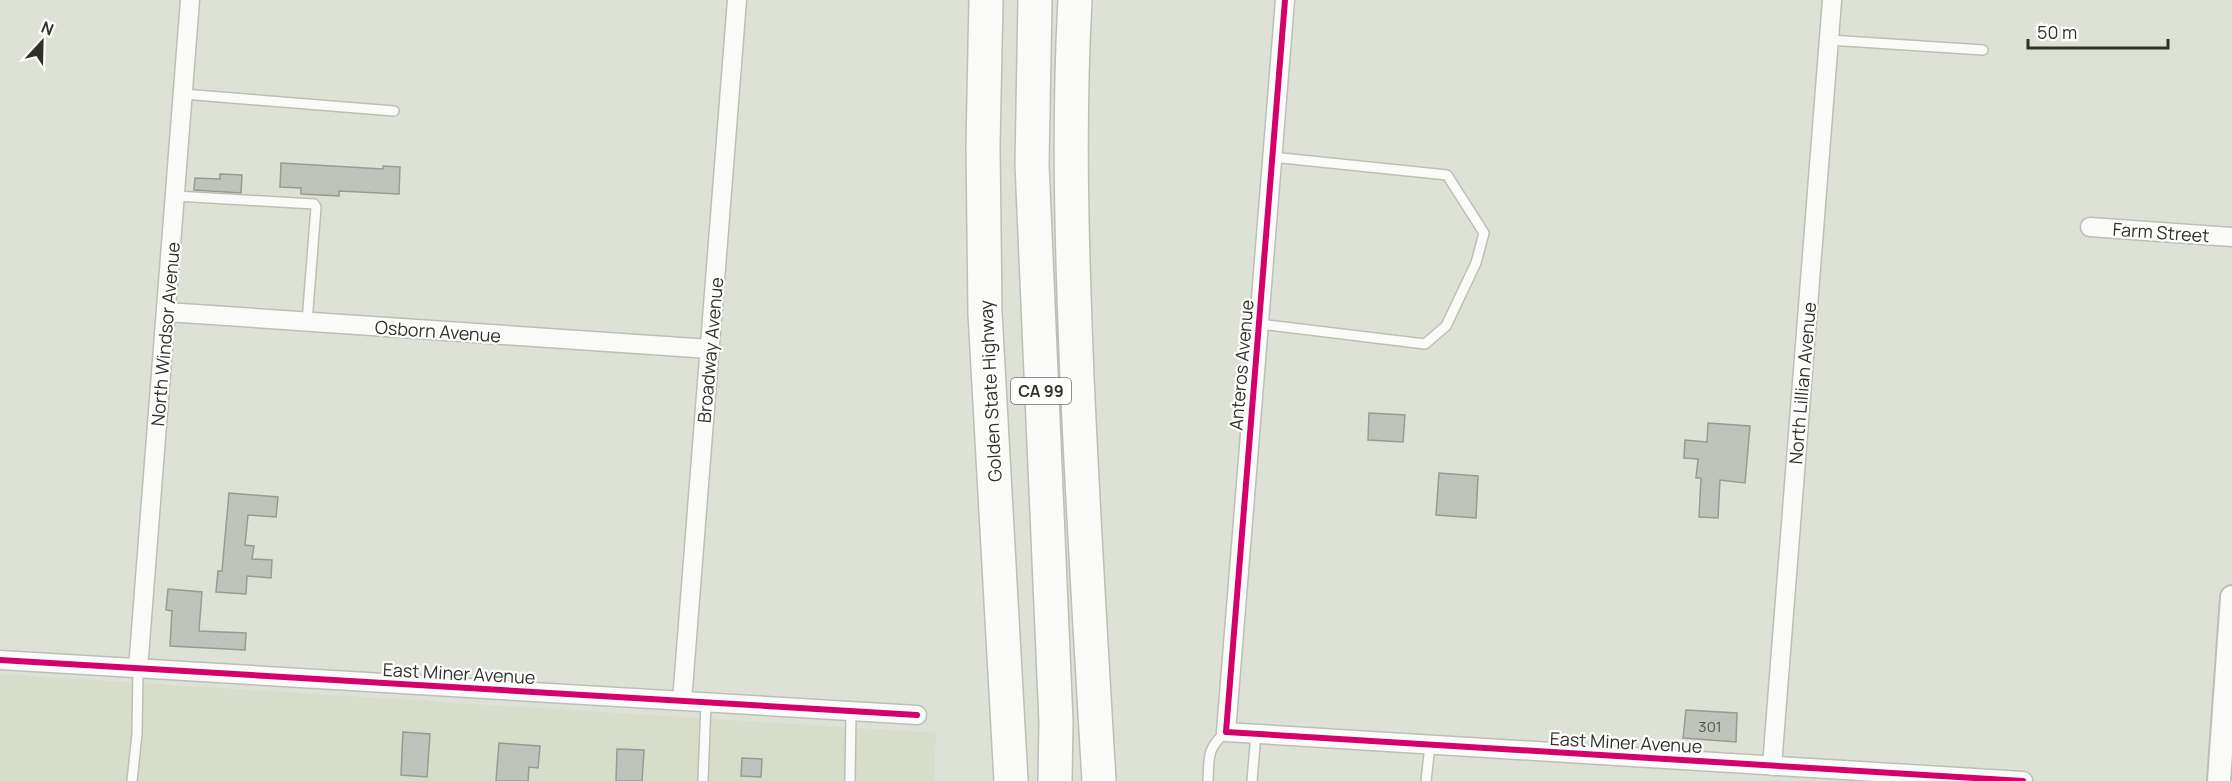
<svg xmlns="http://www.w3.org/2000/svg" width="2232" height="781" viewBox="0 0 2232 781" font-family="Manrope,sans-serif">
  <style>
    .built { fill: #d8ddc9 }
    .building { fill: #bfc3bb; stroke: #979b93; stroke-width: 1.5 }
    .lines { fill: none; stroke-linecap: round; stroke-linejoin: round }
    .service-casing { stroke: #bcbfb6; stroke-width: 12 }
    .minor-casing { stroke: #bcbfb6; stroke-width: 21 }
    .tertiary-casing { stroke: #bcbfb6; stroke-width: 26 }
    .motorway-casing { stroke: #bcbfb6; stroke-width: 36 }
    .service { stroke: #fafaf9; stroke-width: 9 }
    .minor { stroke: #fafaf9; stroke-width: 18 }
    .tertiary { stroke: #fafaf9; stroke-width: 22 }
    .motorway { stroke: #fafaf9; stroke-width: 33 }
    .cycleway-casing { stroke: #fff; stroke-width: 10 }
    .cycleway { stroke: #d6006c; stroke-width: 6 }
    .labels { text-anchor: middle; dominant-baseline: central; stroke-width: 4.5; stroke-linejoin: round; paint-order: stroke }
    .number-label { font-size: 15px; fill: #54564e }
    .shield { fill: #fff; stroke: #6e706a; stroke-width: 1.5 }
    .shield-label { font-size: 16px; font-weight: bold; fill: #30322a }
    .street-label { font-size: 18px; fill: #30322a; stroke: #fff }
  </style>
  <rect width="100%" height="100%" fill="#dee1d6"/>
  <path class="built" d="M0,674L936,733L934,781H0Z"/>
  <path class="building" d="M281,163L383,169V166L400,167L399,194L339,191V196L301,194V188L280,187Z
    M220,174L242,175L241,193L194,190L195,178L220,179Z
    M1369,413L1405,415L1403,442L1368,440Z
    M1708,423L1750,426L1745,483L1720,480L1718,518L1699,517L1701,478H1696L1698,459L1684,458L1685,440L1707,442Z
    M1439,473L1478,476L1476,518L1436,515Z
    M229,493L278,497L276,517L248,515L245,545L254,546L252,559L272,560L271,578L247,576L246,594L216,592L218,571H222Z
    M168,589L202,592L199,631L246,633L245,650L170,646L172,611L166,610Z
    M1686,710L1737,713L1736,742L1683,738Z
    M403,732L430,734L427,777L401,775Z
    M499,743L540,746L538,768L529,767L528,781H496Z
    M617,749L644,750L642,781H616Z
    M742,758L762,759L761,777L741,776Z"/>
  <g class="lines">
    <g class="service-casing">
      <path id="service" d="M1829,40L1983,50
        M183,94L394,111
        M176,196L314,204L316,207L307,322
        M1259,324L1425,344L1446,326L1476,263L1484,233L1447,175L1272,157
        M132,781L137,734L138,669
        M703,781L706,702
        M850,781L851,711
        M1208,781C1209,757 1207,748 1226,732
        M1252,781L1256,733
        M1426,781L1430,745"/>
    </g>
    <g class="minor-casing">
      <path id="minor" d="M1285,0L1226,732L2023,781
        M2090,227L2232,237
        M167,312L710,349
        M0,660L917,715
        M138,669L190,0
        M682,701L737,0
        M1772,766L1832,0"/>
    </g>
    <g class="tertiary-casing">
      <path id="tertiary" d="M2219,781L2232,597"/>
    </g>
    <g class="motorway-casing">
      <path id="motorway" d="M986,0L983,145L985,313L1011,781
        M1035,0L1032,164L1056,722L1055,781
        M1075,0C1068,126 1072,251 1077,377C1083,512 1091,646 1099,781"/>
    </g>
    <use href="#service" class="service"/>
    <use href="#minor" class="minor"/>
    <use href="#tertiary" class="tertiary"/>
    <use href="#motorway" class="motorway"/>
    <g class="cycleway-casing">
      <path id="cycleway" d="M1285,0L1226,732L2023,781
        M0,660L917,715"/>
    </g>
    <use href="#cycleway" class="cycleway"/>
  </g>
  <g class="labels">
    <g class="number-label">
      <text x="1710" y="726">301</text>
    </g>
    <rect class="shield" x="1011" y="378" width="60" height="26" rx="4.5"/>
    <g class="shield-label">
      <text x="1041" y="391">CA 99</text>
    </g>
    <g class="street-label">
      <text transform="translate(2161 232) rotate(4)">Farm Street</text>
      <text transform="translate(438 331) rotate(4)">Osborn Avenue</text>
      <text transform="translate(165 334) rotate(-85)">North Windsor Avenue</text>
      <text transform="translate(710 350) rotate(-85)">Broadway Avenue</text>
      <text transform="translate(1241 365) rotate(-85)">Anteros Avenue</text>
      <text transform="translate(1802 383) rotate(-85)">North Lillian Avenue</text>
      <text transform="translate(990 391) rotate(-93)">Golden State Highway</text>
      <text transform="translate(459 673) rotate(3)">East Miner Avenue</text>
      <text transform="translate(1626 742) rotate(3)">East Miner Avenue</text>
    </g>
  </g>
  <g transform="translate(42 42) rotate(22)" stroke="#ffffff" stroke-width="4.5" paint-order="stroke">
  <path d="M0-4.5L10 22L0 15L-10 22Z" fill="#30322a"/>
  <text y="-9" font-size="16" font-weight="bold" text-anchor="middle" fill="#30322a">N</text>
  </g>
  <path d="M2028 39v9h140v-9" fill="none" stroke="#30322a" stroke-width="3"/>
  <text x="2037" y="39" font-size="18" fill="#30322a" stroke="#ffffff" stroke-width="4.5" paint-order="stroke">50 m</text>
</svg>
